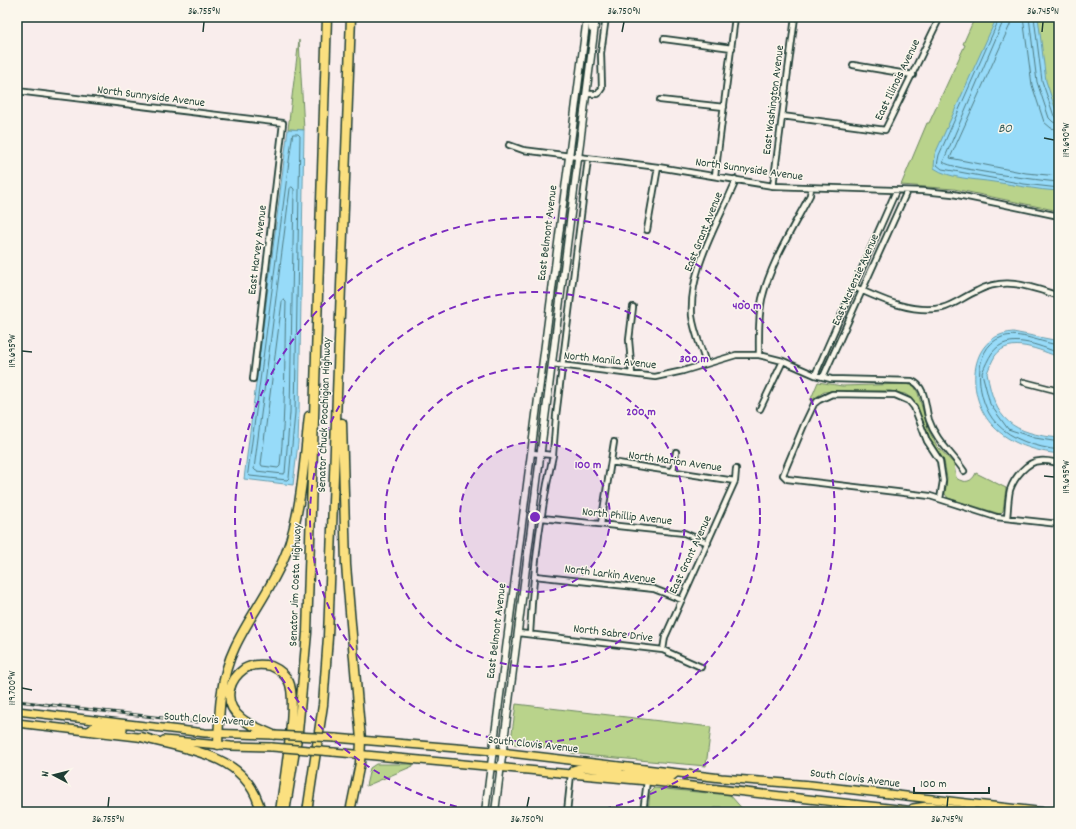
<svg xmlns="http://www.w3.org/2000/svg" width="1076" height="829" viewBox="0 0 1076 829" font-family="Dekko,sans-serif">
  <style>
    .green { fill: #b9d38b; stroke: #6c8860 }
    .water { fill: #97dbf9; stroke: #679caa }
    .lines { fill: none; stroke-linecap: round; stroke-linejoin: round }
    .shore { stroke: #4f7c83; stroke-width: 1 }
    .street-casing { stroke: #1f3d34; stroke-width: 8 }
    .secondary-casing { stroke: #1f3d34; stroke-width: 9 }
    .primary-casing { stroke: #1f3d34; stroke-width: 10 }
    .highway-casing { stroke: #1f3d34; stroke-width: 11 }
    .street { stroke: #fbf7ec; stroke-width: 4.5 }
    .secondary { stroke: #fbf7ec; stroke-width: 6 }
    .primary { stroke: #fbe080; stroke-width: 7 }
    .highway { stroke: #fbe080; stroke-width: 8 }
    .rail-casing { stroke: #1f3d34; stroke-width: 3 }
    .rail { stroke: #fbf7ec; stroke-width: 1.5; stroke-dasharray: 4.5; stroke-linecap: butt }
    .primary-bridge-casing { stroke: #1f3d34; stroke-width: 10; stroke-linecap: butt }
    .primary-bridge { stroke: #fbe080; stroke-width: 7 }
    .ticks { fill: none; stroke: #1f3d34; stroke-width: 1.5 }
    .ring { fill: none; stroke: #7b2cbf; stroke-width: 2; stroke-dasharray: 7 5 }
    .labels { text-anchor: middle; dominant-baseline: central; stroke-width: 3; stroke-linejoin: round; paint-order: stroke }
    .street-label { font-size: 12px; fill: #1f3d34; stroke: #fbf7ec }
    .water-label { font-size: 13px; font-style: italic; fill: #375d5b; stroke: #fbf7ec }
    .centre { fill: #7b2cbf; stroke: #fbf7ec; stroke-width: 2 }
    .ring-label { font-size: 12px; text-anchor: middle; font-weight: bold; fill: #7b2cbf; stroke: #fbf7ec; stroke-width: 3; stroke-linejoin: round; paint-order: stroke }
    .neatline { fill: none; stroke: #1f3d34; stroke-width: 1.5 }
    .ticks-label { font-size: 10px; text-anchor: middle; fill: #1f3d34 }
  </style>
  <rect width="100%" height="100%" fill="#f9edec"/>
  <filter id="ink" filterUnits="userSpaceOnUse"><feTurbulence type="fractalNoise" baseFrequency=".025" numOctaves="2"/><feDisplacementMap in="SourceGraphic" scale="8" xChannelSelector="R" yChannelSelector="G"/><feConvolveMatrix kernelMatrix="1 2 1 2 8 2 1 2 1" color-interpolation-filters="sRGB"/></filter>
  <g filter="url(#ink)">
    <path class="green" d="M975,17H1054L1059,56V211L954,189L901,185L927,123H929L965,45L963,44Z
      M299,40L304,130L288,129Z
      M818,382L842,386L906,384L914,386L918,393L928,429L937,446L954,464L956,478C965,484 972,482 976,473L1006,488L1003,511L1000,514L948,498L945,494L947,478L944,461L931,441L918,410L911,398L905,394L890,391H833L824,392L810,401Z
      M516,704L711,727L706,766L594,756L572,753L566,750L514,744L511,740Z
      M376,764H413V766L366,786L370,768Z
      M654,788L730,795L745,812L726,811L721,807H716L709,812H648L650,792Z"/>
    <path class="water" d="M997,17H1038L1046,81L1059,120V191C1037,190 1016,185 994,182C975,179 950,179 934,168L935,154Z
      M288,129L304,130L299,413L298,443L293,485L244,479Z
      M1013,332L1059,341V357C1041,351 1010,335 995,356C992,361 989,368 987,373C995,421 1012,433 1059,438V454C1035,451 1010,444 993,426C966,398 966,336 1013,332Z"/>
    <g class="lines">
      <path class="shore" d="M1000,17L939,155L937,165L942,169L954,171L1024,184L1059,188
        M1005,17L943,162C951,169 1043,181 1059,182
        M1011,17L1010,25L950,158L1026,173L1059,176
        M1023,17L1032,85L1044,122L1051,128L1059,130
        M1029,17L1037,82L1049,118L1053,122L1059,124
        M1034,17L1042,81L1054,116L1059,119
        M293,134H298L300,136L295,413L289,478L287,480L250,476L248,474Z
        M292,187L294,189L290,413L285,473L283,474L256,471L254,469L290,189Z
        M284,300L286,302C284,357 286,412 280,466L278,468L262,466L261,464L282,302Z
        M1059,345C1041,343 1020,331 1002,337C969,349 977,403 996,423C1012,440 1036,447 1059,450
        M1059,353C1039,346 1008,331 992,353C988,359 985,366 982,373L990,404L1008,429L1035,438L1059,442"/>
      <g class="street-casing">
        <path id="street" d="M931,17L938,19
          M664,39L732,48
          M853,65L913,75
          M17,91L283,123L253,379
          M587,94H598L602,88L601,53L606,17
          M660,100L724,107
          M782,116L885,130L940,17
          M509,145L523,150L658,167L773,186L923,191L953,194L1059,216
          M715,176L735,17
          M773,186L795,17
          M647,230L658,167
          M854,287C881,299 911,314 942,308C954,305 965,296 977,291C1006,276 1031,287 1059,296
          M759,355C759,336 758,317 762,299C771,262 793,228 810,195L811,188
          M552,364L655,377L683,371L736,355H759L783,361L815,375L831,379L912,381C926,386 925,407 929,420C936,441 952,453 964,471
          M706,364C702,349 694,332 692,316C689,270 716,227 734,185L735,179
          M632,374L629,340L633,307
          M815,375L896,191
          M823,377L907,191
          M1024,382L1059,391
          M760,409L783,361
          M531,453L553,455L556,416L588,159
          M611,462L735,481
          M673,471L676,452
          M940,499L943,481L940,461L927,441L914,407L909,401L895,395L832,394L819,400L814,404L804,425L783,475L787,479L930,496L996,517L1059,524
          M542,518L684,533L708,543
          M1007,518C1008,509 1008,499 1010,490C1014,478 1027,461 1040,461C1046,460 1053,462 1059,463
          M601,524L614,442
          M535,576L654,589L682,600
          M518,633L663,650L701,667
          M530,634C533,574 540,513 553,455
          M663,650L665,637L735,481L736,469
          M567,812L571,774
          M643,812L647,781"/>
      </g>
      <g class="secondary-casing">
        <path id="secondary" d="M592,17V29
          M485,812L587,17
          M495,812L596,17"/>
      </g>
      <g class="primary-casing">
        <path id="primary" d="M17,711L205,733L272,735
          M17,723L146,738
          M89,731L95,726L123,729
          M335,738L493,751L721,778L811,785L1045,812
          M164,740L231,746L272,747
          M333,752L647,781L924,812
          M571,774L573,770C586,764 605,773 619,771
          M612,776L629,773L670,778L676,773
          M913,808L927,806L964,810L970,809L972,804"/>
      </g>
      <g class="highway-casing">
        <path id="highway" d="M342,423L346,565L361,740L360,763L350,812
          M274,735C254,727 224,716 230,689C232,681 237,674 244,669C252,664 262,664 271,666C278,669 285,674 289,682C298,701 283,787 280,812
          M141,737C189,751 248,753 261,812
          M218,745C219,712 220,678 235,647C250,615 273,587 286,553C302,510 304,461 309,416
          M285,812L298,732L307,633L327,17
          M307,812L323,705L328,637L351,17"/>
      </g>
      <use href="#street" class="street"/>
      <use href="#secondary" class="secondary"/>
      <use href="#primary" class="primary"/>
      <use href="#highway" class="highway"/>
      <g class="rail-casing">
        <path id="rail" d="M17,701L197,722"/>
      </g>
      <use href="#rail" class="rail"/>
      <g class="primary-bridge-casing">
        <path id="primary-bridge" d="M274,735L335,738
          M272,747L333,752"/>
      </g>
      <use href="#primary-bridge" class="primary-bridge"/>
    </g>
  </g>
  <path class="ticks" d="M203,32L204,22M622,32L624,22M1042,32L1043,22M1044,138L1054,140M22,351L32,352M1044,476L1054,477M22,688L32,690M108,807L109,797M527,807L529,797M947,807L948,797"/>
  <circle cx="535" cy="517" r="75" fill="#7b2cbf" fill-opacity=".12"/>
  <g class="ring">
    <circle cx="535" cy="517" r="75"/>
    <circle cx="535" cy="517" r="150"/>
    <circle cx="535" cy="517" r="225"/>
    <path d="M480 812A300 300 0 1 1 590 812"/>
  </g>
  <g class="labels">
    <g class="street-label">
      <text transform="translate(898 80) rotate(-64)">East Illinois Avenue</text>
      <text transform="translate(151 97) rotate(7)">North Sunnyside Avenue</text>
      <text transform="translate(774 100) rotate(-83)">East Washington Avenue</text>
      <text transform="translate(749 170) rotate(8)">North Sunnyside Avenue</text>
      <text transform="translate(704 232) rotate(-68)">East Grant Avenue</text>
      <text transform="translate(548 233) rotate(-83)">East Belmont Avenue</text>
      <text transform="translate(258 250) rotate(-83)">East Harvey Avenue</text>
      <text transform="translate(856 280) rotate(-66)">East McKenzie Avenue</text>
      <text transform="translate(610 361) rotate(6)">North Manila Avenue</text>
      <text transform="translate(325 415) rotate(-88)">Senator Chuck Poochigian Highway</text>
      <text transform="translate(675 462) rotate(8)">North Marion Avenue</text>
      <text transform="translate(627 517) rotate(6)">North Phillip Avenue</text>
      <text transform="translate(691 555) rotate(-65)">East Grant Avenue</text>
      <text transform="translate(610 575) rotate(7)">North Larkin Avenue</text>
      <text transform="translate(296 585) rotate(-88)">Senator Jim Costa Highway</text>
      <text transform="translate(497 631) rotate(-83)">East Belmont Avenue</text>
      <text transform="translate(613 634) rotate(7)">North Sabre Drive</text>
      <text transform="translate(209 720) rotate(4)">South Clovis Avenue</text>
      <text transform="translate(533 745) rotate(6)">South Clovis Avenue</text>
      <text transform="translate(855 779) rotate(7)">South Clovis Avenue</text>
    </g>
    <g class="water-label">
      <text x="1005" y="129">BO</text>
    </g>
  </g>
  <circle cx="535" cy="517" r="6" class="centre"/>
  <g class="ring-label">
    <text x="747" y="309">400 m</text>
    <text x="694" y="362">300 m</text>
    <text x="641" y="415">200 m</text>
    <text x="588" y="468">100 m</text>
  </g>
  <rect width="1076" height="829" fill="none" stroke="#fbf7ec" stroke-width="44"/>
  <g transform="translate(54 775) rotate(277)" stroke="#fbf7ec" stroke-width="3" paint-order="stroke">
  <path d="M0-3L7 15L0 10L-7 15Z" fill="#1f3d34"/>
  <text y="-6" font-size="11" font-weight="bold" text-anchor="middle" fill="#1f3d34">N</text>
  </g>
  <path d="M914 787v6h75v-6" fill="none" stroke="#1f3d34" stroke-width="2"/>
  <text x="920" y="787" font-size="12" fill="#1f3d34" stroke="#fbf7ec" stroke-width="3" paint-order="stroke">100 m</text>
  <rect x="22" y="22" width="1032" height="785" class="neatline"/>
  <g class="ticks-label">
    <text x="204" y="14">36.755°N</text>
    <text x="624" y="14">36.750°N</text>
    <text x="1043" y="14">36.745°N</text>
    <text transform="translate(1065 140) rotate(-90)" y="4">119.690°W</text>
    <text transform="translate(11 351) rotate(-90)" y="4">119.695°W</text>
    <text transform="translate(1065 477) rotate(-90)" y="4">119.695°W</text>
    <text transform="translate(11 688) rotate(-90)" y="4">119.700°W</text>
    <text x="108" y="822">36.755°N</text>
    <text x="527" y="822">36.750°N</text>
    <text x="947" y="822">36.745°N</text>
  </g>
</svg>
